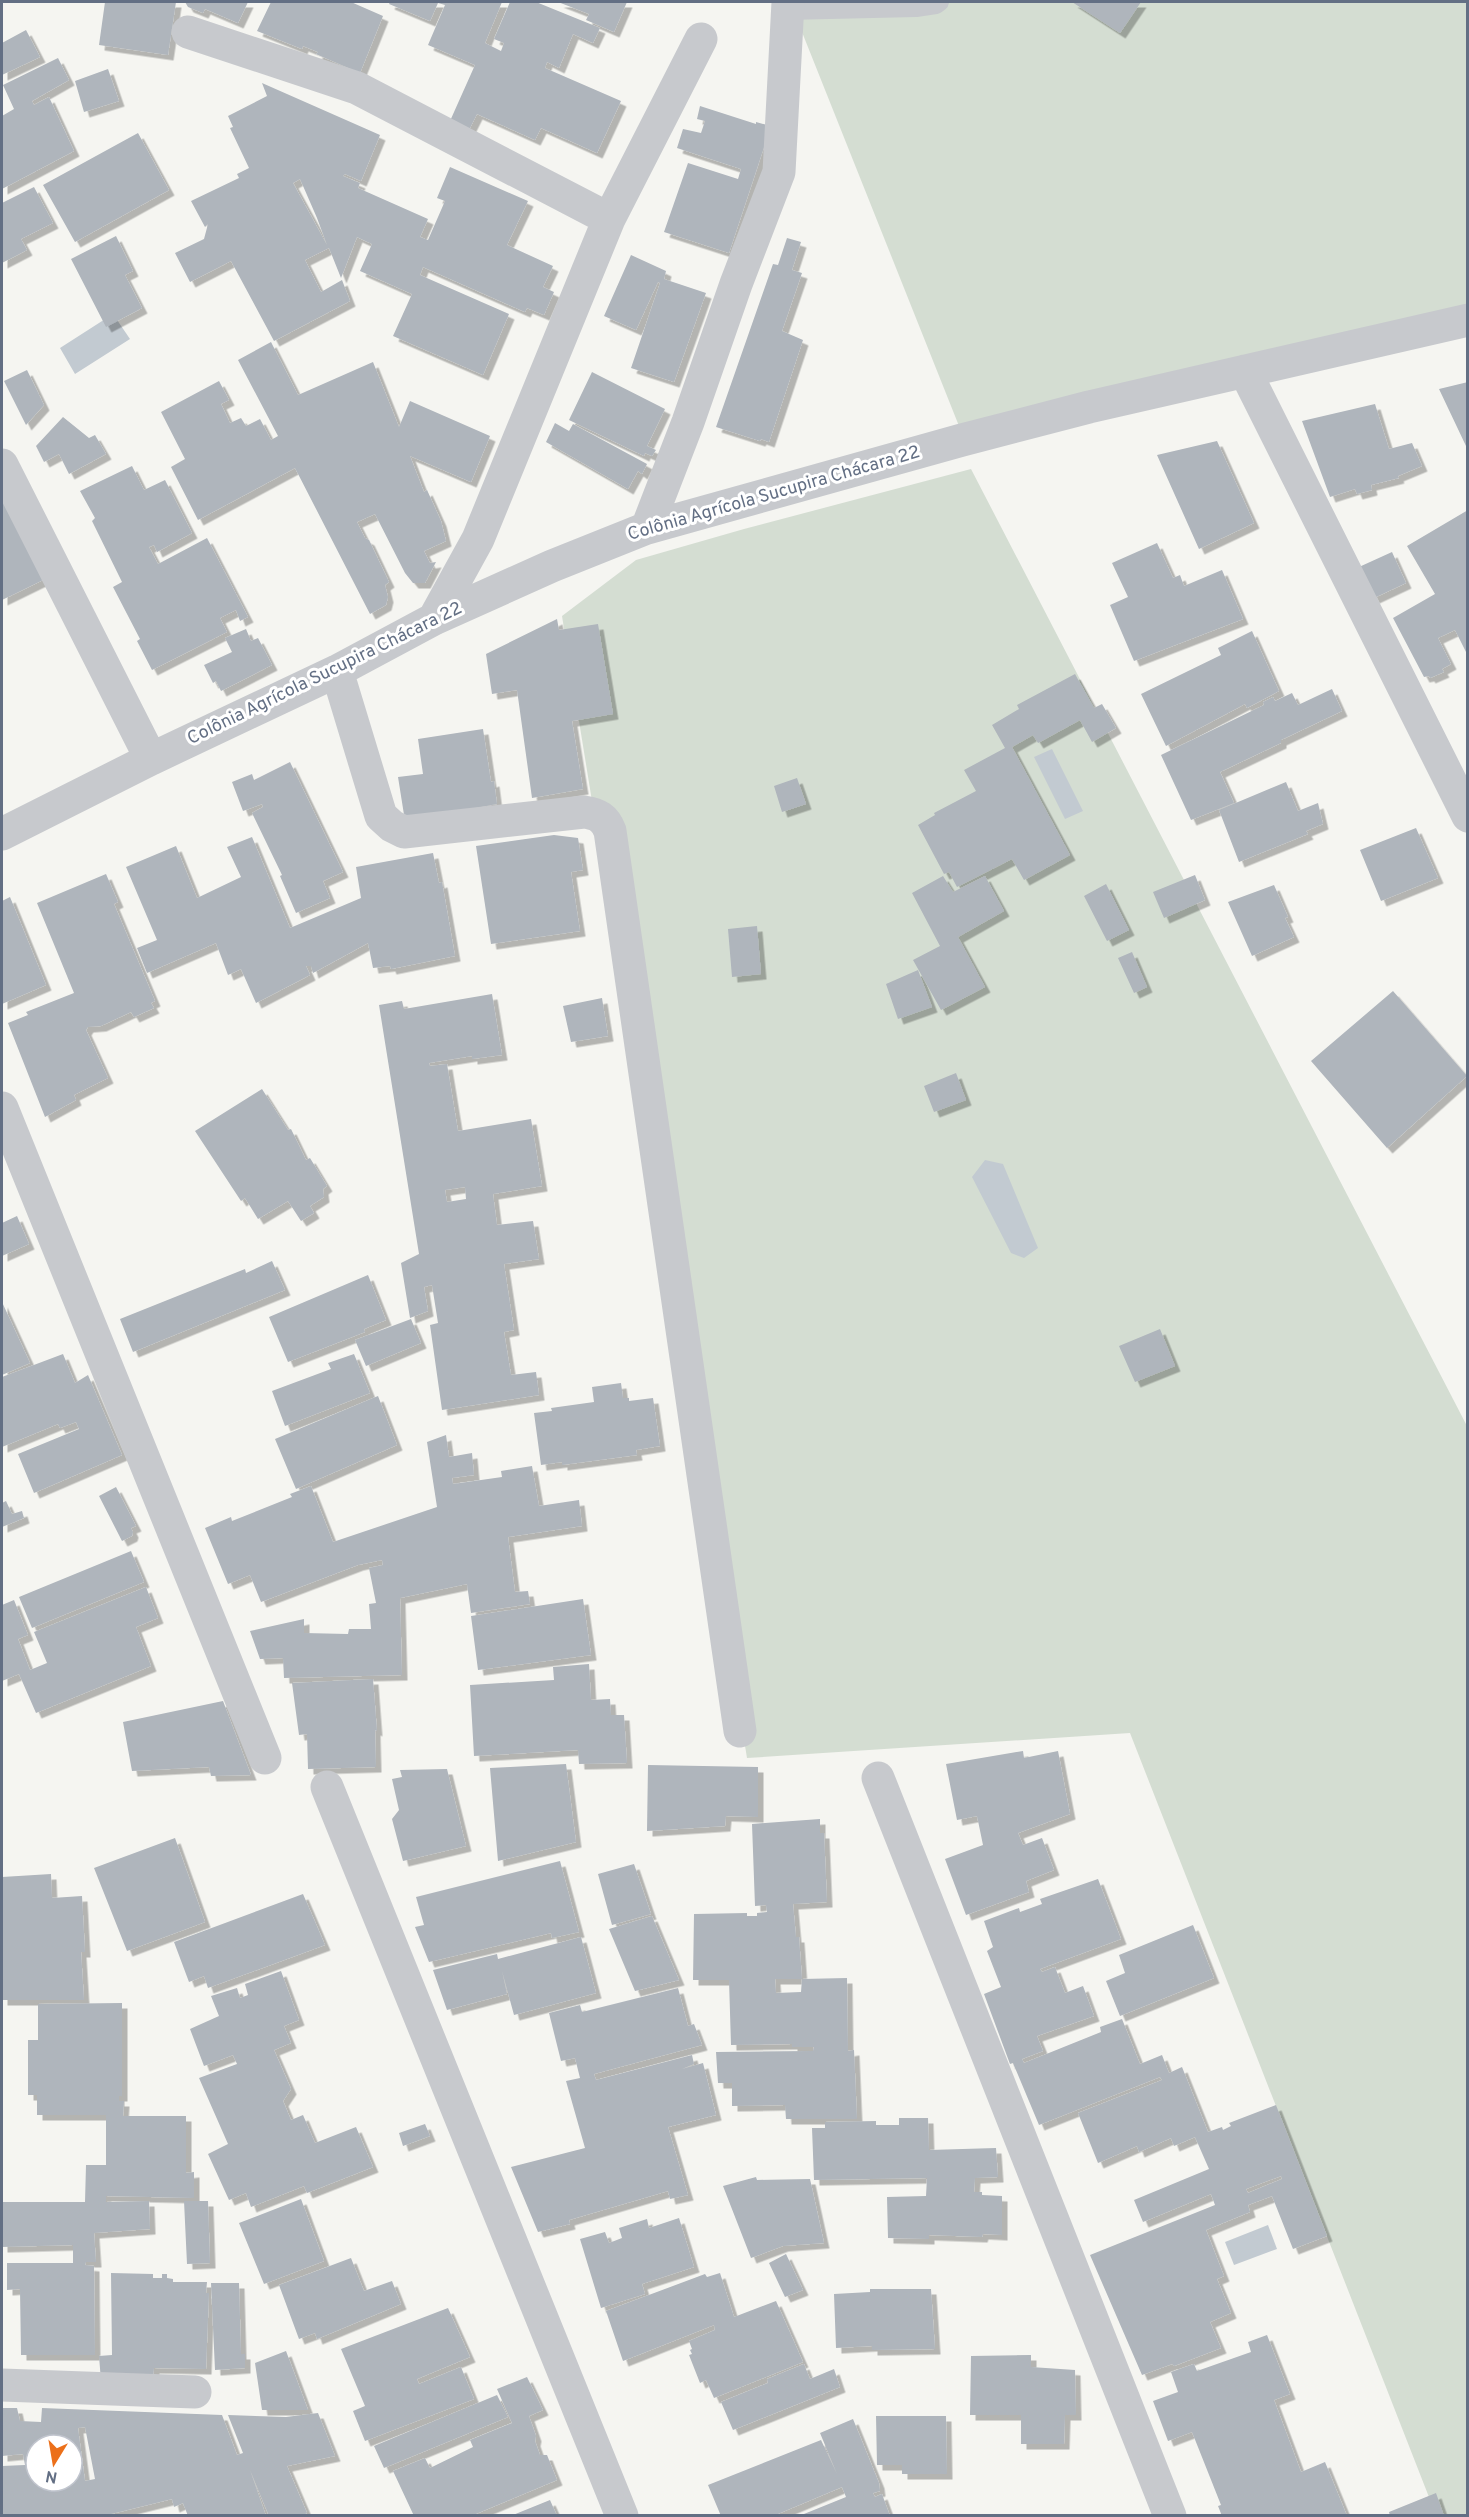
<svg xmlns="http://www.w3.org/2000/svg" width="1469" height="2517" viewBox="0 0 1469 2517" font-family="Overpass,sans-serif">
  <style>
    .green { fill: #d4ddd2 }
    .water { fill: #c2cad1 }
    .building { fill: #afb5bc; fill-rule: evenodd; filter: url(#shadow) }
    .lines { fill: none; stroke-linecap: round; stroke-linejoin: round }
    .lane { stroke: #c7c9cd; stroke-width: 18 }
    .street { stroke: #c7c9cd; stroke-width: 33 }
    .labels { text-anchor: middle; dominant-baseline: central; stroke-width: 6; stroke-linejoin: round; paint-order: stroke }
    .street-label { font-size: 18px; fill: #636f84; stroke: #fff }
  </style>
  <defs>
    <filter id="shadow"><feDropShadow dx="5.5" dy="5.5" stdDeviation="0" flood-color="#0004"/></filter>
  </defs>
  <rect width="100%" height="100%" fill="#f5f5f1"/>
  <path class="green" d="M790,2H1467V309L959,426Z
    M971,469L1467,1426V2515H1436L1130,1733L747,1758L562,616L636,560L744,529Z"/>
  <path class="water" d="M113,314L130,339L75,374L60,348Z
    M1052,749L1083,811L1065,819L1034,757Z
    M985,1160L1003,1164L1038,1248L1024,1258L1011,1253L972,1177Z
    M1268,2225L1277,2249L1234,2265L1225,2242Z"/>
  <path class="building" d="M105,2H176L168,55L99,45Z
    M185,2H248L238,23L205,9L203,13L188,7Z
    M271,2H351L383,16L360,73L316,54L318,52L303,46L302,49L257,31Z
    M390,2H502L485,43L501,51L504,43L494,39L510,2H536L600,28L593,43L573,34L559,68L547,62L545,68L621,101L597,153L541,128L535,140L477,114L469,130L450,121L475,65L428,45L445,5L438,3L430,21L389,4Z
    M558,2H627L614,32L586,20L589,14Z
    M1072,2H1141L1120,33Z
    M26,30L40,57L2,75V43Z
    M58,58L69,80L32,101L34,105L49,97L74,151L2,189V116L14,109L3,85Z
    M108,69L119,101L84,112L75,81Z
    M262,83L380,135L361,181L345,174L343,176L360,183L358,188L428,219L420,237L428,240L445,201L437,198L450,167L528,201L507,245L553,266L543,287L554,292L544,315L527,308L525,312L423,267L420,275L509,314L483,375L393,336L412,294L360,271L372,244L357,237L341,278L329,248L305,260L321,292L342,280L350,301L274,341L231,261L190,282L175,253L204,239L208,224L205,227L191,201L239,178L237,174L249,168L230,128L233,127L228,116L267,96ZM300,179L317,218L327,245L293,183Z
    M700,106L756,124V122L771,126L729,253L664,232L688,163L738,179L741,169L677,148L683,129L701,133L705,121L697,119Z
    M138,133L169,190L75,242L43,185Z
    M34,187L53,223L21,239L27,250L2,263V203Z
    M116,236L133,271L125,275L142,308L106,327L71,259Z
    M787,238L801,242L792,270L802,273L782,331L803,340L769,442L761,439L760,441L716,427L773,264L778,265Z
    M631,255L666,271L664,279L706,293L674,382L631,368L660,283L658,282L636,330L604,316Z
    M271,342L298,395L373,362L399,427L410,401L490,436L471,482L410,456L424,492L427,490L441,521L446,541L424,551L430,563L436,562L425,583H413L405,573L375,514L357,522L365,538L369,540L389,582L385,585L388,597L386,605L370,614L295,468L198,520L171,467L185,459L161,412L219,381L229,400L221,404L230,423L241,418L246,426L260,419L271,440L278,436L238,360Z
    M27,370L44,405L26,425L4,381Z
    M592,372L665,409L647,446L656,450L652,456L645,453L644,456L569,420Z
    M1468,382V445L1466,446L1439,389Z
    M1375,404L1389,449L1412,443L1422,466L1398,476L1399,478L1371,485L1372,490L1357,494L1355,489L1330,497L1302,421Z
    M63,417L89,438L95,435L106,454L69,474L59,454L44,462L36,446Z
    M555,423L569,431L573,424L647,464L642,474L638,471L628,489L546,442Z
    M1217,441L1254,523L1199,549L1157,455Z
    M132,466L144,490L165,480L192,533L157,552L154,545L149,547L158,564L207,538L248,617L240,621L236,610L220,618L227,632L152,670L137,641L140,639L113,587L122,582L92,521L95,518L80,491Z
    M2,499L43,580L2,600Z
    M1468,510V656L1455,630L1438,638L1451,664L1442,669L1444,672L1430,678L1429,676L1424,677L1393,618L1435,594L1407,546Z
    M1157,543L1173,578L1180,575L1184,586L1222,570L1243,619L1134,661L1110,605L1128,597L1112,563Z
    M1392,552L1406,583L1374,598L1359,567Z
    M557,619L559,630L598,624L613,714L572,721L583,789L532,798L517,690L492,694L486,654Z
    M246,629L251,641L258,638L272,665L221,691L216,681L213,683L204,665L232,652L225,638Z
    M1252,631L1279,691L1247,708L1245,704L1166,746L1141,694L1221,655L1218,648Z
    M1075,674L1094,708L1102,704L1116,728L1092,742L1080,720L1038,743L1033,735L1012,747L1070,855L1024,880L1012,859L957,887L949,872L944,874L918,825L935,815L934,813L976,791L964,770L1005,748L992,725L1019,709L1017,705Z
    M1332,689L1342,711L1281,740V743L1220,772L1234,803L1191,820L1161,755L1264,705L1263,702L1273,697L1275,701L1292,693L1298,705Z
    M483,729L491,782L494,781L497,804L405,821L398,777L423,774L418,739Z
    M290,762L343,872L323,881L330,898L296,913L280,876L282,875L252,813L263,807L262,804L243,811L232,782L252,774L254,780Z
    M797,778L806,804L782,812L774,786Z
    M1286,782L1298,811L1318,803L1323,824L1306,831L1308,834L1239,862L1219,810Z
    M1416,828L1438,878L1381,901L1360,850Z
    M554,835L578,838L583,870L571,872L580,931L491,944L476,846Z
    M252,837L290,928L361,898L356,867L433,853L439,883L442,882L455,956L391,969L390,966L373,968L368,943L313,973L311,966H306L310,975L256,1003L241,969L228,975L216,943L147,973L137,948L157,940L126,867L176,846L197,898L241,877L227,847Z
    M106,874L118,902L114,904L155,1001L151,1003L154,1008L134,1017L131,1012L101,1026L88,1027L86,1030L108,1078L74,1095L76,1100L45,1117L8,1023L28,1015L26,1012L74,993L37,903Z
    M1195,875L1205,900L1164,918L1153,892Z
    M943,876L953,892L985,876L1004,911L958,937L985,987L941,1010L913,960L940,946L912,893Z
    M1106,884L1129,930L1107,941L1084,896Z
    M1274,885L1288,917L1285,918L1294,937L1252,956L1228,902Z
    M10,897L46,985L2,1004V901Z
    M757,926L761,974L732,977L728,929Z
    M1132,952L1147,987L1134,993L1118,958Z
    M918,970L932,1007L898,1019L886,984Z
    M1393,991L1467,1076L1387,1148L1311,1061Z
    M492,994L502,1055L472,1059V1056L429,1063L430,1066L447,1064L458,1131L531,1119L542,1186L493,1194L497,1225L533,1221L539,1259L504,1264L514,1330L504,1332L511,1375L536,1372L539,1395L442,1410L430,1325L438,1323L432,1285L424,1287L428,1311L410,1318L401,1263L419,1254L379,1005L402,1001L404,1009ZM465,1187L466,1199L447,1202L445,1190Z
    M602,998L608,1036L571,1042L563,1006Z
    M956,1073L966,1100L934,1112L924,1086Z
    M262,1089L288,1130L291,1129L306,1160L310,1158L327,1186L323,1189L324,1197L310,1206L314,1213L301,1221L288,1201L258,1219L245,1198L241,1201L195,1131Z
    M17,1216L29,1244L2,1256V1223Z
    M272,1261L285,1290L133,1352L120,1319L245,1269L246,1273Z
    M368,1275L386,1320L364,1329L365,1332L288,1362L269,1317Z
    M2,1302L30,1363L2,1375Z
    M411,1319L421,1343L366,1366L355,1340Z
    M1160,1329L1175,1366L1135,1382L1119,1346Z
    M63,1354L75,1383L88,1375L122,1455L34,1493L18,1454L79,1429L76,1422L60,1428L58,1424L2,1447V1377Z
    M354,1354L370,1393L285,1426L272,1391L331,1369L328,1363Z
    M621,1383L623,1398H629V1401L653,1398L660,1446L636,1450L637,1455L562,1465V1462L541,1465L534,1413L552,1411L551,1408L594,1402L592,1387Z
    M378,1396L397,1445L296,1489L275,1439Z
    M446,1435L449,1457L472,1453L474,1475L452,1478L453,1484L502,1477L501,1471L532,1466L539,1506L579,1500L582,1526L508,1537L515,1592L528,1591L530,1604L471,1613L467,1584L400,1598L402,1675L284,1678L283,1658L260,1659L250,1631L304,1619V1633L348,1634L349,1629H371L369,1604L376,1603L369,1568L383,1565L382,1560L358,1565L261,1602L250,1575L228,1584L205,1528L231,1517L232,1521L292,1497L290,1494L311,1486L333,1542L437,1507L427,1442Z
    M116,1487L136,1526L131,1528L133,1532L132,1536L122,1541L99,1496Z
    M6,1501L12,1514L22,1511L24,1518L2,1527V1503Z
    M131,1551L144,1582L32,1628L19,1597Z
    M146,1587L158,1618L136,1627L151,1666L36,1713L19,1674L2,1681V1605L14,1600L28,1635L18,1639L30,1670L47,1663L34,1632Z
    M583,1599L591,1655L478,1670L471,1616Z
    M589,1664L591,1700L610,1699L611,1715H624L627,1763L579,1764L578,1750L474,1756L470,1685L554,1680L553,1667Z
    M373,1679L377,1731L375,1730L376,1767L308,1769L307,1734L299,1735L292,1683Z
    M223,1701L251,1775L211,1776L209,1767L132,1771L123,1722Z
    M1023,1751L1024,1758L1058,1751L1070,1814L1018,1833L1023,1845L1042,1838L1054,1870L1026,1881L1029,1892L966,1915L945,1859L983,1845L977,1816L957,1820L946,1764Z
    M566,1764L576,1842L498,1861L490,1768Z
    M648,1765L758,1767V1817L726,1816L725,1826L647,1831Z
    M447,1769L466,1846L403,1861L392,1819L399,1810L392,1779L402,1777L400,1770Z
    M820,1819V1833H824L827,1902L793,1904L796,1937H799L802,1979L847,1978L848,2051L854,2050L857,2119H786L785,2105L732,2106V2083H718L716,2052L813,2051L814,2047H792V2044L731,2045L729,1980H693L694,1914L747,1913V1916H757V1913L767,1912L766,1905L755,1906L752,1824ZM775,1979H802L801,1992L776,1993Z
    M175,1838L205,1922L127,1951L94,1868Z
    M560,1861L579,1932L552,1938L551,1933L429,1962L415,1927L424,1925L416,1897Z
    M634,1864L651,1914L612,1925L598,1874Z
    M51,1874L52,1898L82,1896L85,1952H81L84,2000H2V1877Z
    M1098,1879L1121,1939L1040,1969L1042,1972L1055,1967L1065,1993L1083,1986L1094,2016L1037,2036L1043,2051L1022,2059L1024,2063L1101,2032L1100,2027L1122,2019L1140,2064L1162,2055L1169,2073L1182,2067L1208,2132L1222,2127L1223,2130L1231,2126L1229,2123L1276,2105L1327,2236L1293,2249L1272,2196L1248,2205L1250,2212L1206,2230L1224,2276L1217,2279L1231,2313L1210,2322L1221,2348L1174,2366L1172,2364L1142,2375L1090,2255L1215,2205L1211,2194L1143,2222L1134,2200L1209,2169L1195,2137L1174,2146L1171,2138L1139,2152L1137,2146L1098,2163L1078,2113L1162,2080L1160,2077L1039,2125L1013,2063L1010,2064L984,1994L1001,1987L987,1951L993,1947L984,1921L1019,1908L1020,1912L1042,1904L1040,1899ZM1281,2176L1282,2179L1248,2193L1246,2189Z
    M303,1894L325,1945L208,1988L204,1976L189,1982L174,1942Z
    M652,1916L679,1980L635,1991L609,1929Z
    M1193,1925L1214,1978L1120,2016L1106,1981L1125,1973L1119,1955Z
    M581,1937L596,1993L514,2015L502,1971L507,1994L447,2010L433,1970L497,1954L498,1959Z
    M281,1971L299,2020L284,2026L291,2043L274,2050L291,2089L283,2101L291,2120L303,2115L315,2143L356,2127L373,2167L307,2193L304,2186L251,2207L246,2193L229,2200L208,2154L228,2144L199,2078L237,2064L233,2055L204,2066L190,2029L219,2016L211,1996L237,1988L240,1998L248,1995L245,1984Z
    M678,1988L688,2026L694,2024L702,2045L594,2074L596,2080L692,2055L694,2064L682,2069L703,2063L716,2115L668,2127L688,2195L670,2199L668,2191L569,2220L570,2224L538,2232L511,2167L585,2148L566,2081L580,2078L575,2058L561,2061L549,2013L580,2005L582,2012Z
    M122,2003V2096H119V2101H124L123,2116H186V2173L194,2172V2198L106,2196V2202L149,2201L150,2229L94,2233L96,2262H86L85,2265L94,2266L95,2355H21L20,2289L7,2290V2263H73V2245L2,2247V2202H85L86,2165H106V2115H37V2095H28V2040H38V2004Z
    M899,2118H928L929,2150L996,2148L998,2177L975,2178L974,2192H982V2195L1002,2196V2235L983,2234L982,2237L929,2235V2239L888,2238L887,2197L926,2196L927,2178L814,2180L812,2128H825V2122L876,2121V2125H899Z
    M425,2124L430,2136L403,2146L399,2133Z
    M756,2177L757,2180L810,2179L824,2243L783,2246L751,2258L723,2186Z
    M301,2199L324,2261L264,2284L239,2223Z
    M184,2201H208L210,2263L187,2264Z
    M679,2218L694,2267L642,2284L645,2294L601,2308L580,2239L605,2232L609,2243L622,2238L619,2228L647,2219L649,2228Z
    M786,2254L803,2290L785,2297L769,2263Z
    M351,2258L364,2291L392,2281L401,2304L317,2339L315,2333L299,2339L279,2285Z
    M111,2273L153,2274V2278H162V2274H167V2278L173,2279V2282H207L206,2293H209L206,2369L154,2368L153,2377L101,2381L99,2356L112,2355Z
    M720,2273L734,2317L776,2301L803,2362L714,2398L706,2380L700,2383L689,2355L692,2354L690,2350L692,2349L689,2341L715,2330L714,2325L623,2361L606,2311L705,2274L707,2277Z
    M211,2283H239L241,2354H245V2368L215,2370Z
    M870,2289H931L935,2349L872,2350V2346L836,2348L834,2294L870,2292Z
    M448,2308L470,2357L417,2379L419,2384L461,2367L474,2399L365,2441L353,2411L365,2406L341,2349Z
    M1267,2335L1290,2394L1274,2400L1301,2472L1325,2462L1347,2516H1222L1218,2506L1221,2505L1192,2432L1168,2441L1153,2401L1178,2392L1171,2372L1194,2364L1197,2371L1251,2352L1248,2342Z
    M286,2351L308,2410H262L255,2363Z
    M1031,2355V2367L1075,2370L1076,2415H1065L1064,2444H1021V2415H970L971,2356Z
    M804,2364L810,2379L834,2369L840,2387L733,2430L721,2402L768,2383L767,2379Z
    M527,2377L543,2410L529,2416L536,2436L535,2441L540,2455H547L557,2480L471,2516H414L393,2471L425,2458L430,2468L473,2447L470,2440L512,2423L497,2389Z
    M497,2395L508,2417L384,2468L374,2446Z
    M2,2408H17L20,2421L41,2422L42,2408L222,2415L237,2455L243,2453L228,2415L286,2417L318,2413L335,2456L287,2466L307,2513L301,2516H269L250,2470L266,2516H188L183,2503L174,2507L172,2499L103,2516H2V2466L25,2465L23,2454L2,2456ZM85,2427L95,2479L85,2481L78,2428ZM36,2445H72V2481H36Z
    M876,2416H946L947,2474H902V2465H877Z
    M853,2419L879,2483L880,2491L873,2493L875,2497L882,2494L890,2516H799L846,2497L842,2487L773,2516H721L708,2485L821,2440L837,2474L820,2433Z
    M1436,2493L1444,2516H1390L1389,2512Z
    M550,2500L557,2516H513V2515Z"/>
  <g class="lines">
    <path class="lane" d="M786,11L916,8L936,5L940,2"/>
    <path class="street" d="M188,32L357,88L609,219
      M1245,371L1468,816
      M2,465L151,759
      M647,528L688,422L736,284L779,172L788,2
      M434,619L478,539L609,219L701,39
      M337,671L381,816L392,826L404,832L584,812C598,814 605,818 610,831L740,1731
      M2,834L151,759L337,671L434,619L552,566L647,528L962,440L1089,407L1468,320
      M2,1108L265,1758
      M878,1778L1170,2516
      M327,1787L622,2516
      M2,2385L195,2392"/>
  </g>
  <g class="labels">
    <g class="street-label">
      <text transform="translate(774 494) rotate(-16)">Colônia Agrícola Sucupira Chácara 22</text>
      <text transform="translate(325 674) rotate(-26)">Colônia Agrícola Sucupira Chácara 22</text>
    </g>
  </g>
  <rect width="1469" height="2517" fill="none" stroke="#636f84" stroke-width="6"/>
  <g transform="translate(54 2463) rotate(191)"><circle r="28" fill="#ffffff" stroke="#c1c5ce" stroke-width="1.5"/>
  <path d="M0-4.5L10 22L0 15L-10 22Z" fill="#ec701a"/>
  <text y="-9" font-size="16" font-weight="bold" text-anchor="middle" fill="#636f84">N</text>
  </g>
</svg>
